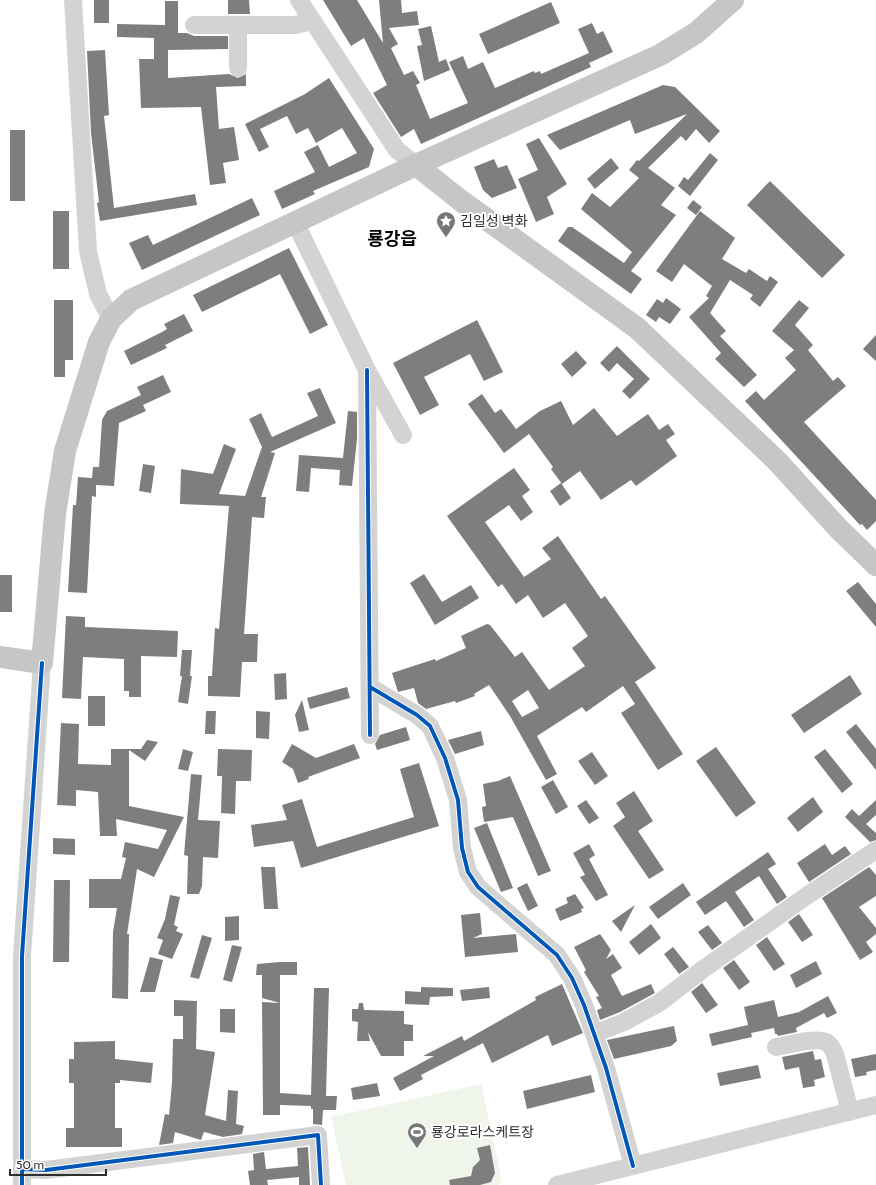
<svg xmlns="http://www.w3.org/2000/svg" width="876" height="1185" viewBox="0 0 876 1185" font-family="Cabin,'Noto Sans KR',sans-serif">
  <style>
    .green { fill: #f0f5eb }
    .building { fill: #7e7e7e; fill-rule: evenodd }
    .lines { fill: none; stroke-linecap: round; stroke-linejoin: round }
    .minor { stroke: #d3d3d3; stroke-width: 18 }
    .major { stroke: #c6c6c6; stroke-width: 22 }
    .cycleway-casing { stroke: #fff; stroke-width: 6 }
    .cycleway { stroke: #0057b8; stroke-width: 4 }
    .labels { text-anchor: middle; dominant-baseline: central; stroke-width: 4; stroke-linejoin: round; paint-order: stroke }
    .poi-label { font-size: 14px; fill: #2e2e2e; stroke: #fff; text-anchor: start }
    .district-label { font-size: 18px; font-weight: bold; fill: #000; stroke: #fff }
  </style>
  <rect width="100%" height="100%" fill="#fff"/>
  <path class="green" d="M481,1084L502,1181L498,1185H346L331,1117Z"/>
  <path class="building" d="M94,0H109V23H94Z
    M228,0H249L250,14H228Z
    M323,0H357L383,43L379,0H401L402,13L417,11L419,25L389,28L398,44L391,48L404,75L413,71L420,83L416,85L430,119L468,103L449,62L463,56L468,69L483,62L495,88L534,71L535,73L540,71L541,74L589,53L578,29L592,23L597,34L603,31L613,52L589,63L591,67L421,144L414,129L401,137L373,93L387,85L364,38L351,46Z
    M165,1H178V33H187L194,36H228V49L168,50V78L229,74L238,78L246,74V86L216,87L219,129L234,127L239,160L223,163L226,183L210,185L201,107L141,108L139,59H154V38L117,37V24L165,25Z
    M551,2L560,23L488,54L479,34Z
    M431,26L439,62L446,59L450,70L424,81L417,46L422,45L418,29Z
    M105,50L109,115L104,116L114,208L195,194L197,205L100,221L97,203L99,202L91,133L87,51Z
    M329,78L374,149L369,167L313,191L315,194L282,209L274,191L315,172L304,152L318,145L329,167L357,153L342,128L316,143L308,128L296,134L287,116L260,129L269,147L259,152L245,124L305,94Z
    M663,85L675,87L720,131L709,143L696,129L686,141L681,136L648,168L675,188L661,205L676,215L631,271L642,279L631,294L558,241L568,227H572L624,263L632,252L581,209L592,193L610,207L639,178L629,170L637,160L639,161L687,114L635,134L630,120L560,150L547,135Z
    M10,130H25V201H10Z
    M539,138L567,184L547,197L554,214L536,222L518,179L538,170L526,144Z
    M710,153L718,160L690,196L678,186L684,177L688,180Z
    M611,158L619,168L595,189L587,179Z
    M494,159L498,168L507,165L517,188L492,198L483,190L474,167Z
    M770,181L845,255L822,278L747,205Z
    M252,198L260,215L142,270L129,243L148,235L153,245Z
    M693,200L702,207L696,215L687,208Z
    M53,211H69V269H53Z
    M700,211L735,238L722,259L746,273L749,269L767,281L770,276L778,282L760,307L750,299L753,295L730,280L710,313L726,331L720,336L757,375L744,387L715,359L721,353L689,317L709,298L706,296L712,286L684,264L672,282L656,271Z
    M289,248L328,325L310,334L280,274L202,312L193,295Z
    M666,298L681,309L670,324L659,317L656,322L646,315L657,299L663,303Z
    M54,300H73V360H65V377H54Z
    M799,300L809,308L795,325L813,345L808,350L833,381L838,377L846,386L804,422L876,500V521L867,530L862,524L860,525L745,401L756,391L764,400L796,370L785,358L794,350L772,331Z
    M184,314L193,331L165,345L167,348L131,365L124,351L162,332L167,329L164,324Z
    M477,320L503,372L484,381L470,354L424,377L439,405L420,415L393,363Z
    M876,335V361L863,349Z
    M617,346L650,379L630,399L622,391L634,379L617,363L609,372L600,363Z
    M576,351L587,363L572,377L561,364Z
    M163,375L171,392L143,405L146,411L119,423L114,486L96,485V497L92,496L87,593L68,592L73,505H76L78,477L92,478L93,467H99L102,420L107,411L141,395L137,387Z
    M320,388L336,423L270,452L275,453L261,497H266L264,518L252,517L244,634H258L257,662H242L240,697L208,696V676H212L215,628L219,629L229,506L180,504L181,469L213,474L224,444L236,449L219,494L245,496L262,447L249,419L261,413L272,437L318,416L307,393Z
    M482,394L495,413L501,409L516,429L540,411L561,401L573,425L594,408L617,436L648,414L659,430L668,424L675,434L666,440L677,456L636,486L631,480L601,500L580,471L562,484L551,469L553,467L529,434L504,453L468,404Z
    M348,411L357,412V439L352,486L339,485L340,470L311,468L309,492L296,491L299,455L343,458Z
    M143,464L155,466L151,493L139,491Z
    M514,468L530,490L522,496L533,512L521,521L509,505L485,522L524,577L551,559L542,548L558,536L601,599L605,596L656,668L635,682L683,754L658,770L621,713L635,704L623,686L586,712L582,707L537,736L557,774L546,780L510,716L489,685L474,694L475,696L456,703L455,701L426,709L418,703L414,688L398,692L392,673L435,659L436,661L466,648L461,636L487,624L490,625L515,657L522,652L549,690L585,666L572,648L588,636L565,603L543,618L528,595L516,604L502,584L498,587L447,516ZM528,690L539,708L522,717L512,701Z
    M561,483L571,498L560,506L550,491Z
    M424,574L442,602L471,585L479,598L435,625L410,583Z
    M0,575H12V612H0Z
    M858,582L876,604V627L846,591Z
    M66,616L85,617V627L178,631L177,657L141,656V697H129V691H124V659L83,657L81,699L62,698Z
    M182,650H192L190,676H192L188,704L178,702L182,676H180Z
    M286,673L287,699L275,700L274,674Z
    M850,675L862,694L804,733L791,715Z
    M347,687L350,698L310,709L307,698Z
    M88,696H105V726H88Z
    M302,700L309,730L299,732L295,715Z
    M206,711H216L215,734H205Z
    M256,711L270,712L269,739L256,738Z
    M61,723L79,724L78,764L111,765V749H141L147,740L158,742L145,761L129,750V806L184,817L154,877L137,869L127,934H129L128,999L112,998L113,932L117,908H89V879H121L126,858L122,857L125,842L158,849L167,830L116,819L117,836H100L98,792L76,790V806L57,805Z
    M856,724L876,749V770L846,732Z
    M406,727L410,740L377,750L375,744L380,735Z
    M481,731L484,745L455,754L448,740Z
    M292,744L316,758L354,744L360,758L308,777L309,779L298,783L293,769L282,762Z
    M716,747L756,803L736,817L696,761Z
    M183,749L193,752L188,771L178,769Z
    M218,749L252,750L251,781H236L235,814L221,813L222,776H217Z
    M825,749L853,784L842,793L814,757Z
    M592,752L608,776L595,785L578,761Z
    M419,763L439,826L301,868L293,841L254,847L251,825L287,820L282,805L302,799L317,847L414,817L400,769Z
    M191,774L202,775L198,820L220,821L218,858L203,857L202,886L199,894H187L188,856L184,855Z
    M510,776L551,871L538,876L513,817L484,822L482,807L486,806L483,784L498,781Z
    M553,780L568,807L556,814L541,787Z
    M634,791L653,821L638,831L664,870L649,879L613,826L625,817L616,803Z
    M813,797L823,812L798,832L787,818Z
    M586,800L599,818L589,824L577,806Z
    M876,800V815L866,824L876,833V840L870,842L845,817L852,809L859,816Z
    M487,823L513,888L501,892L474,828Z
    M53,838L75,839V855L53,854Z
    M589,844L595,855L589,859L608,895L596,901L580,877L585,875L573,853Z
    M825,844L832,855L845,846L851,854L809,882L797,863Z
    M768,852L776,864L768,869L787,897L777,904L759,876L735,892L754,920L744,927L726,901L705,915L696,902Z
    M261,867H275L278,909H264Z
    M869,867L876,875V896L859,907L876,928V934L866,942L873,952L860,960L822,898Z
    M54,880H70L69,962H53Z
    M527,883L538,906L528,911L517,888Z
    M683,883L691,895L658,919L649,907Z
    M575,894L584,908L581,909L582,912L560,921L555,909L568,903L566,898Z
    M170,895L180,897L174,925L178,927L176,931L183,934L172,959L158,954L163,940L157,938L165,919Z
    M635,905L621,932L612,921Z
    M480,913L482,934L473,938L516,934L518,952L465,957L461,915Z
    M799,914L813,935L802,942L788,922Z
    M239,916V940L225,941V917Z
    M651,924L661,938L639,955L629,942Z
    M708,925L722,943L712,950L698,932Z
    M600,934L611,950L606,959L613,954L622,968L611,975L622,996L651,984L655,993L620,1012L600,1020L597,1010L602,1008L596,997L599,996L584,972L586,970L574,947Z
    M202,935L212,938L199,979L190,977Z
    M767,937L785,964L774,971L756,945Z
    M232,945L242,947L232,982L223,980Z
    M673,947L689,967L679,974L664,954Z
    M150,957L163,960L155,992H140Z
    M734,960L750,982L739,990L723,968Z
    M816,961L822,974L796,988L790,975Z
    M280,962H297V975H280V1003L262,998V975H256L257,964Z
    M702,983L718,1005L706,1013L691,992Z
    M562,984L583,1033L552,1046L548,1035L492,1063L483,1043L421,1075L423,1079L400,1091L393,1078L434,1056H423L462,1036L464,1041L536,1000L535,997Z
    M421,987L453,988V996L430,997L429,1005L405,1004V991L421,992Z
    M489,987L490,998L462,1001L460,990Z
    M314,988H329L326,1096H337L336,1110H323L322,1125L313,1124V1109H311V1106L280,1105V1115H263L262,1002L280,1003V1093L311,1095Z
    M828,996L837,1013L827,1018L824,1013L796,1028L797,1032L778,1036L777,1034H775L774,1028L751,1033L752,1037L712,1046L709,1034L748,1025L744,1007L774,1000L778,1017L799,1012Z
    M174,1000L197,1001L196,1049L215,1052L205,1115L226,1121L228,1090L238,1091L236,1124L244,1126L242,1134L223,1137L204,1132L201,1140L175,1132L173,1143L159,1145L165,1114L169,1115L172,1083L173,1039H183V1016H174Z
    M359,1003H363L364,1010L404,1011V1024L413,1025V1041H404V1056H381L368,1032L370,1041H357L358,1022L352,1021V1009H358Z
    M220,1009H235V1033L220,1032Z
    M674,1026L677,1041L671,1046L614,1059L607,1040Z
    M115,1041V1059L153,1063L151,1083L120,1080V1083H115V1128H122V1147H66V1128H74V1083H69V1059H74V1042Z
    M813,1051L815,1060L821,1059L825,1077L814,1080L815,1086L803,1088L799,1067L785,1070L782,1057Z
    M876,1054V1070L866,1072L867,1075L855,1077L851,1059Z
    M758,1065L761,1078L720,1086L717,1073Z
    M591,1075L595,1092L527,1109L523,1091Z
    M377,1083L380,1096L353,1100L351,1088Z
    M490,1145L495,1173L491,1182L480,1185H450L449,1180L471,1176L473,1167L480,1160L477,1148Z
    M308,1147L310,1185H299V1177L267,1180L268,1185H250L248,1171L254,1170L253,1154L264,1152L266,1169L298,1166L297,1148Z"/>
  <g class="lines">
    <path class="minor" d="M73,0L88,251L98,294L111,319
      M299,0L397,150L416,165
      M194,25H295L313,21
      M238,68V25
      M295,222L367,370L403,435
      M367,370L370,735
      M370,687L417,715L430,726L445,758L458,800L462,848L468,872L478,887L557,955L572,978L584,1005L606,1068L633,1166
      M594,1034L624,1022L659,1003L702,970L805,897L876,850
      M776,1047C788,1045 816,1037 826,1042C831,1045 833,1049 835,1054L850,1112
      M22,1169L46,1170L318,1135L321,1185
      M22,1185V956L42,663
      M557,1185L876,1105"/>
    <path class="major" d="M416,165L460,200L637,328L778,462L837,527L876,565
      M0,657L42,663L55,514L65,451L99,342L111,319L131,300L416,165L660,55L696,33L733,0"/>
    <g class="cycleway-casing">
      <path id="cycleway" d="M367,370L370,735
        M370,687L417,715L430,726L445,758L458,800L462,848L468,872L478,887L557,955L572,978L584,1005L606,1068L633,1166
        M22,1169L46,1170L318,1135L321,1185
        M22,1185V956L42,663"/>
    </g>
    <use href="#cycleway" class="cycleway"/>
  </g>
  <defs>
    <g id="sight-pin" transform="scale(1)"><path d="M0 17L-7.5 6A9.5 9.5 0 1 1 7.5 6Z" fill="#777" stroke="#fff"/><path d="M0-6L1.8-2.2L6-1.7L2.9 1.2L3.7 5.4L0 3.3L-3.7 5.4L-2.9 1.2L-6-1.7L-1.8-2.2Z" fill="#fff"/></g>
    <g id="stadium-pin" transform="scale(1)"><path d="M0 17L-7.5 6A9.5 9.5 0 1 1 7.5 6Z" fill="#777" stroke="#fff"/><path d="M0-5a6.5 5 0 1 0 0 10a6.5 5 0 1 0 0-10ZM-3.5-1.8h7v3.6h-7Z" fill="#fff"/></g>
  </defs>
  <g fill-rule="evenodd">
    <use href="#sight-pin" x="446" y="221"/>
    <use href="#stadium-pin" x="417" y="1132"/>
  </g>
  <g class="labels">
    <g class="poi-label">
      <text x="460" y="221">김일성 벽화</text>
      <text x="431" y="1132">룡강로라스케트장</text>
    </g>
    <g class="district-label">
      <text x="392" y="239">룡강읍</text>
    </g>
  </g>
  <path d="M10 1169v6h96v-6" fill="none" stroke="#2e2e2e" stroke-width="2"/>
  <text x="16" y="1169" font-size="12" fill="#2e2e2e" stroke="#ffffff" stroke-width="3" paint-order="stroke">50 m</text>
</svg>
